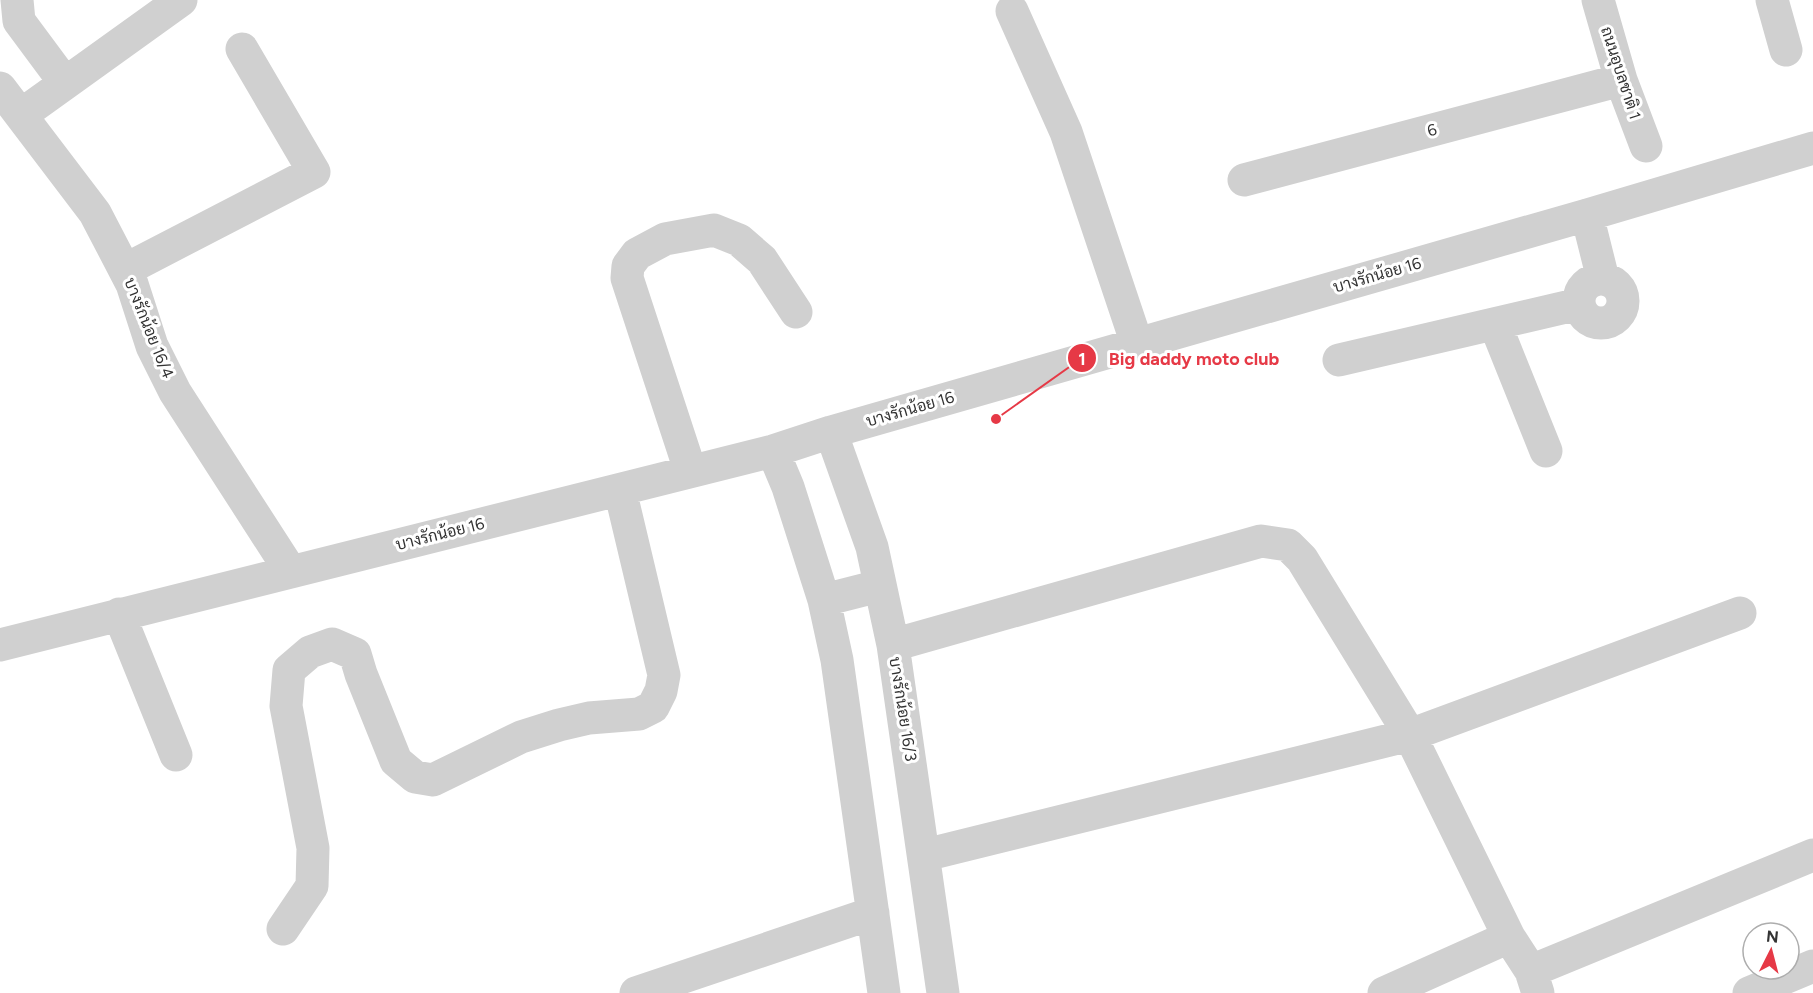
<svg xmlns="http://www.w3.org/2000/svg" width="1813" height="993" viewBox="0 0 1813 993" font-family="Figtree,Sarabun,sans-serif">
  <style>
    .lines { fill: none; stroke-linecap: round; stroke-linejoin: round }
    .minor { stroke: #d0d0d0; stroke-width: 33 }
    .labels { text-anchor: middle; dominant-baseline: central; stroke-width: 6; stroke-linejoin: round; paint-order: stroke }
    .street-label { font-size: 16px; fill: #333; stroke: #fff }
    .leader { fill: none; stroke: #e63946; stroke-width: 2 }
    .callout-dot { fill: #e63946; stroke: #fff; stroke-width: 2 }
    .mark-label { font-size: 18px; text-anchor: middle; font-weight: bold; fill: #fff }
    .callout-label { font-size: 18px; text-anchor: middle; font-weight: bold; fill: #e63946; stroke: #fff; stroke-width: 6; stroke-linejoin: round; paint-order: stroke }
  </style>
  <rect width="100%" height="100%" fill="#fff"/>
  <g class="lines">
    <path class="minor" d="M17,0L19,21L65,83
      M1598,0L1621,80L1646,146
      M1772,0L1786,50
      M1012,11L1066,132L1137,344
      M0,88L95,213L132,284L152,346L175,392L291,572
      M21,115L181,0
      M1244,180L1621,80
      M1587,215L1603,279
      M125,270L314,172L242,49
      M1579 301a22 22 0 1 1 44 0a22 22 0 1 1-44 0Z
      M1495,324L1546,451
      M1339,360L1579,304
      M831,432L872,547L893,645L943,993
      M773,451L788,487L824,600L837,660L884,993
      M690,470L627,278L628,266L637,254L665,239L714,230L739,240L762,260L796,312
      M824,600L879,586
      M119,614L176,755
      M0,645L773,451L831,432L1587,215L1813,148
      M893,645L1261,541L1288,545L1302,559L1410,735L1509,937L1531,971L1538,993
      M925,855L1410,735L1740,613
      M283,929L312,886L313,848L286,706L289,670L310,652L332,644L355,654L361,674L396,761L415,777L433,780L521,737L559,725L589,718L639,714L653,707L661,691L664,675L620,490
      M1531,971L1813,855
      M636,993L873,913
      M1384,993L1509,937
      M1749,993L1813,966"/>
  </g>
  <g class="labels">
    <g class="street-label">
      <text transform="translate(1621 73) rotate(72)">ถนนอุบลชาติ 1</text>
      <text transform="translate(1432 130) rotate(-15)">6</text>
      <text transform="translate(1377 275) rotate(-16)">บางรักน้อย 16</text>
      <text transform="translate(149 328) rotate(68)">บางรักน้อย 16/4</text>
      <text transform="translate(910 409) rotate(-16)">บางรักน้อย 16</text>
      <text transform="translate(440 534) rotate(-14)">บางรักน้อย 16</text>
      <text transform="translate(903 709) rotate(81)">บางรักน้อย 16/3</text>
    </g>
  </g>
  <path class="leader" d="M996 419L1082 358"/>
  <g class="callout-dot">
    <circle cx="996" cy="419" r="6"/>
    <circle cx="1082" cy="358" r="15"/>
  </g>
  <g class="mark-label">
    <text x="1082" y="365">1</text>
  </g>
  <g class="callout-label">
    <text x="1194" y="365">Big daddy moto club</text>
  </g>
  <g transform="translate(1771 951) rotate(6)"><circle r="28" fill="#ffffff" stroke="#adadad" stroke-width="1.5"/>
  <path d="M0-4.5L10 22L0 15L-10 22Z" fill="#e63946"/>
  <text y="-9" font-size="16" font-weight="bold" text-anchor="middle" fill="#333333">N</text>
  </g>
</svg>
